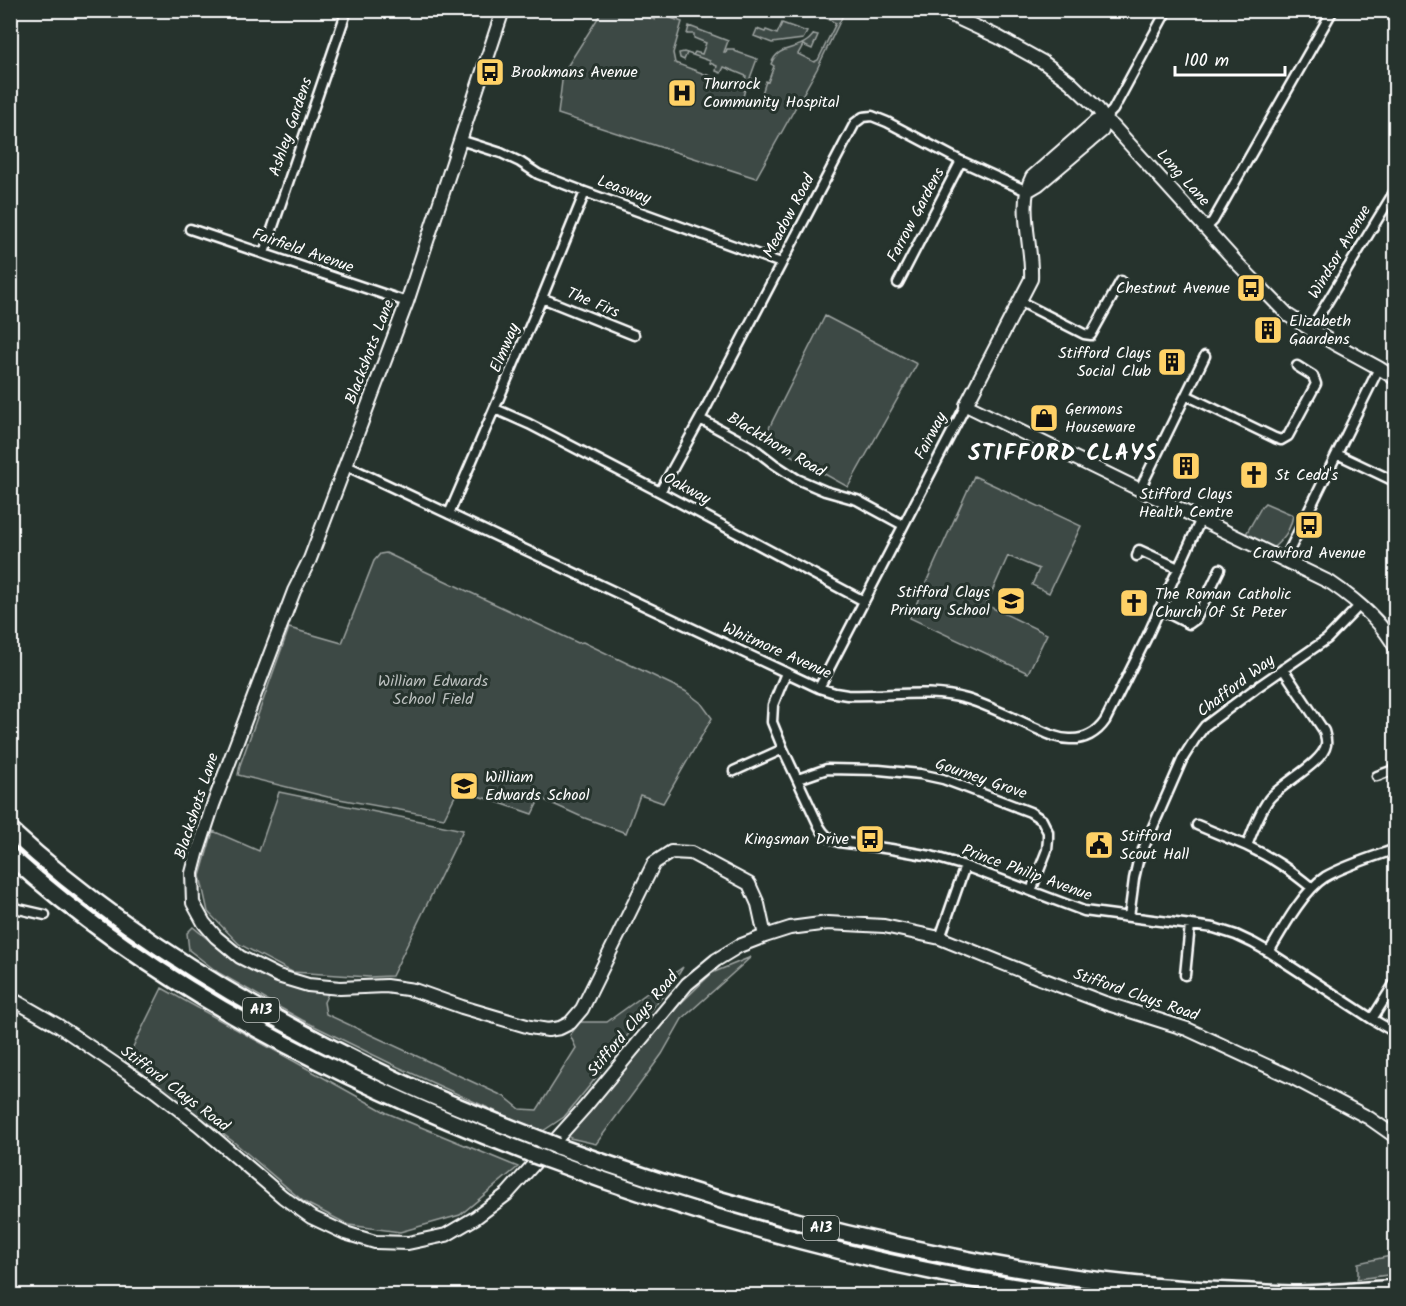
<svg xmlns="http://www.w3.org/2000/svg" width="1406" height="1306" viewBox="0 0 1406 1306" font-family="Kalam,sans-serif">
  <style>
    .green { fill: #3e4944; stroke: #9ea4a2; stroke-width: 1.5 }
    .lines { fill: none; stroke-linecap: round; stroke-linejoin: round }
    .street-casing { stroke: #fff; stroke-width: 13 }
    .secondary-casing { stroke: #fff; stroke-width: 16 }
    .highway-casing { stroke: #fff; stroke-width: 20 }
    .street { stroke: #26332d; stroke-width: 8 }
    .secondary { stroke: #26332d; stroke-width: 12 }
    .highway { stroke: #26332d; stroke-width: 15 }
    .highway-bridge-casing { stroke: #fff; stroke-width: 20; stroke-linecap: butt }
    .highway-bridge { stroke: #26332d; stroke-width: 15 }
    .labels { text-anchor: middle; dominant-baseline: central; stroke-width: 6; stroke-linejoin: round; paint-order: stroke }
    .shield { fill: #26332d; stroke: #bec2c0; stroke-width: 1.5 }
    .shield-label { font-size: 15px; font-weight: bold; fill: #fff }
    .poi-label { font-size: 16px; fill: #fff; stroke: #26332d; text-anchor: start }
    .street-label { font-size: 16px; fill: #fff; stroke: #26332d }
    .park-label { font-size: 16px; fill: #bbbfbe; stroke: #26332d }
    .district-label { font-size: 22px; font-weight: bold; letter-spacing: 1.5px; fill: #fff; stroke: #26332d }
  </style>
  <rect width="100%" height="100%" fill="#26332d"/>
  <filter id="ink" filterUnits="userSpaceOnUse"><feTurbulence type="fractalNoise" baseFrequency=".0167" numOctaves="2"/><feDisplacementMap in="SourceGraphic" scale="12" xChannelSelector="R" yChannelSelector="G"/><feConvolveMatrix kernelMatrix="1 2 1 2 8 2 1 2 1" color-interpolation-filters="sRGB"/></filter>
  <g filter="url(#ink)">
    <path class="green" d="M601,11H628L635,13L636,12L655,20L658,13L682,22L673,53L675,63L745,89L741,105L744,106L745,104L750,105L753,98L760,100L766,81L768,82L774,66L771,64C778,45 794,51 807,41C810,39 812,36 814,34L818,35L812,49L803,45L798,54L814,62L818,60L836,23L826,18L829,13L836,16L839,11L843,12L845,11L817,69L756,178L558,114L563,73L598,18Z
      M782,23L807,32L803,39L772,43L754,36L757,29L765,32L766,30L777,34Z
      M689,26L728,41L724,52H726L727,49H734V51L757,59L750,78L756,80L751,85L745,82L746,76L724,67L721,73L716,71L717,66L710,63V61L687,53L684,60L680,58L679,53L684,52L693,55L695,52L702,54L706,43L694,38V34H687Z
      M825,316L917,364L848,487L763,440Z
      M974,476L1081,526L1049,593L1032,585L1039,569L1008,556L986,605L1047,634L1028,673L910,618Z
      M1265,503L1293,515C1290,531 1285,537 1273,548L1246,534L1262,506Z
      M386,553L578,643L583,642L685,691L701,703L712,718L663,803L640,795L626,833L582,817L540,798L532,814L491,800L458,790L444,818L328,797L238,775L240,765L289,628L342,643L374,561L380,554Z
      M279,792L463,830L392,976L369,977L292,972L239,944L208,912L200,876L213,831L259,851Z
      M193,927L227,955L280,981L328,994L324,1002L326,1014L505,1097L520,1109L537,1110L576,1048L570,1035L580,1022H607L683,967L671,987L627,1036L591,1084L564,1117L543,1131L519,1122L398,1067L302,1020L219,973L189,950L187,933Z
      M751,957L682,1019L662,1054L596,1144L570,1138L569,1134L680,1004L712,973Z
      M162,988L387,1113L518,1167L460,1215L400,1232L349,1225L304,1202L235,1143L126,1061Z
      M1395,1255V1274L1357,1279L1358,1276V1263Z"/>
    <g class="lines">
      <g class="street-casing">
        <path id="street" d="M1104,119L1113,110L1167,10
          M460,140L501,153L520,162L538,174L585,192L781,263
          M1206,228L1213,221L1333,10
          M190,229L407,302
          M264,253L347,10
          M898,283L961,161
          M542,298L634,335
          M1019,301L1084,334L1091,335L1121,281
          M1311,329L1396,189
          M1186,395L1275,438L1281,440L1288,436L1316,384L1313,376L1297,366
          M495,409L529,424L660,492L864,601
          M700,419L752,447L774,464L797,479L825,491L857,500L903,525
          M1337,454L1396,482
          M345,465L819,688L835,693L847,695C887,697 928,688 967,699C990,706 1013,718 1035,728C1046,733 1057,739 1070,739C1084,740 1097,733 1105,721L1146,639L1201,519
          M1140,489L1205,356
          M660,492L700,419L855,123L863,117L872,116L887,122L961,161L1027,191
          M449,514L542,298L585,192
          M1137,556L1139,550L1178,568
          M1285,559L1379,368
          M1159,609L1189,624L1196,619L1220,569
          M1283,669L1324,731C1325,735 1327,740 1326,745C1323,763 1282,783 1269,799C1259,813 1253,830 1247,846C1273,858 1290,870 1312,888
          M786,673L773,705L772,722L783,749L819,826C824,835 829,839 839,842L891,849L931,856L962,865L1084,911L1214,928L1236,935L1253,943L1269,952L1372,1019L1396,1033
          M819,688L966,405
          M734,771L783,749
          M1377,776L1396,769
          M798,779L827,769L879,770L920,774L943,779L962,786L1030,812L1042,820L1048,832V839L1047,850L1031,891
          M1197,825L1247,846
          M10,907L45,915
          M1129,917L1134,879L1138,861L1183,758L1195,739L1205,726L1256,688L1327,639L1360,605
          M940,938L965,866
          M1269,952C1282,930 1303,891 1325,877C1346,865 1373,857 1396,849
          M1185,975L1190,925
          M1372,1019L1396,981"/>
      </g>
      <g class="secondary-casing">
        <path id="secondary" d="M503,10L407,302L310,559L294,591L213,805L197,854L192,873L193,903L204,923L216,937L240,957L278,976L308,985L340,988L386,986L414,990L462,1007L530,1027L548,1030L560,1028L570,1023L582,1009L654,863L671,852L691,853L749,884L758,904L765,936
          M940,10L998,37L1043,62L1070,82L1098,109L1104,119L1114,127L1238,264L1289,316L1335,344L1379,368L1396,379
          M1104,119L1095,122L1032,177C1017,205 1033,247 1031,279L966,405L1331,583C1356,600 1382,621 1396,649
          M1027,191L1039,184L1102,131L1104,119
          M10,998L59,1026L155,1091L199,1125L283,1197L311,1217L345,1233L375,1242L408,1243L446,1235L475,1218L507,1194L585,1107L687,984L716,960L739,946L765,936L790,928L828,923L884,926L940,938L1037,977L1105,1003L1187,1029L1291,1077L1369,1118L1396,1137"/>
      </g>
      <g class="highway-casing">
        <path id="highway" d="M10,830C124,935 259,1015 399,1081C446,1103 494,1121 542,1140
          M10,856C160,991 344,1082 531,1154
          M557,1146C683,1192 809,1228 940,1254C1037,1274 1134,1288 1233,1291C1255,1292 1278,1294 1300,1294C1332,1293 1364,1290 1396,1288
          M545,1159C716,1223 894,1271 1075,1296"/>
      </g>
      <use href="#street" class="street"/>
      <use href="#secondary" class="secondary"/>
      <use href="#highway" class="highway"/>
      <g class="highway-bridge-casing">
        <path id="highway-bridge" d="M542,1140L557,1146
          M531,1154L545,1159"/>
      </g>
      <use href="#highway-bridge" class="highway-bridge"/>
    </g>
  </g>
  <defs>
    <g id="bus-square" transform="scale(1.5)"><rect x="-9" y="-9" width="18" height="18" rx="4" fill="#ffd166" stroke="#26332d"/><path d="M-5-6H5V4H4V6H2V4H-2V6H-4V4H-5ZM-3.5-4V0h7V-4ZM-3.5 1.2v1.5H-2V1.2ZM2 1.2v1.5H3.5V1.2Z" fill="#111"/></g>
    <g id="hospital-square" transform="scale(1.5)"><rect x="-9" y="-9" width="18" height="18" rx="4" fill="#ffd166" stroke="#26332d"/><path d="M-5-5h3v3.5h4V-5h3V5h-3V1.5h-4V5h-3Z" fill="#111"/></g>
    <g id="building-square" transform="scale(1.5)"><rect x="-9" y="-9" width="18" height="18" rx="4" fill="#ffd166" stroke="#26332d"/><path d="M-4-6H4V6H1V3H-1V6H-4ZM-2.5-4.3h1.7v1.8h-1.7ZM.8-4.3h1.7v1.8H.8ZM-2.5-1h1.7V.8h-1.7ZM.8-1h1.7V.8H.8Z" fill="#111"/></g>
    <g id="shop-square" transform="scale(1.5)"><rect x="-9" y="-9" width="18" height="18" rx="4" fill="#ffd166" stroke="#26332d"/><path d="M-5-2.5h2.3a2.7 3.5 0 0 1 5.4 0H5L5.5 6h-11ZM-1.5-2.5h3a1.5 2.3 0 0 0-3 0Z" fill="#111"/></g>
    <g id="church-square" transform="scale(1.5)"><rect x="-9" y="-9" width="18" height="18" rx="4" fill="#ffd166" stroke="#26332d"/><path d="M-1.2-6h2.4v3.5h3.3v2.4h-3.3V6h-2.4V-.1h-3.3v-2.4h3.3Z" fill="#111"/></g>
    <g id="school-square" transform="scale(1.5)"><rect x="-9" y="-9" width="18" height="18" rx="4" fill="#ffd166" stroke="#26332d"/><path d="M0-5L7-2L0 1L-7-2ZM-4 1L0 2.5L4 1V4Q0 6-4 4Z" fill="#111"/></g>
    <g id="civic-square" transform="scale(1.5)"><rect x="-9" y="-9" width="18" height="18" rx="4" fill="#ffd166" stroke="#26332d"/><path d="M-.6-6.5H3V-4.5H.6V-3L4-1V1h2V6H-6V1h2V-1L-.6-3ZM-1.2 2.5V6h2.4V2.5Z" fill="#111"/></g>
  </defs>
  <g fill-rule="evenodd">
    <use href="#bus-square" x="490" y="72"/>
    <use href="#hospital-square" x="682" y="93"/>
    <use href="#bus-square" x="1251" y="288"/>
    <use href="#building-square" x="1268" y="330"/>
    <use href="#building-square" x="1172" y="362"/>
    <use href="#shop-square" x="1044" y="418"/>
    <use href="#building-square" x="1186" y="466"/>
    <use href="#church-square" x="1254" y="475"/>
    <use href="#bus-square" x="1309" y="525"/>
    <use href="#school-square" x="1011" y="601"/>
    <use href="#church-square" x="1134" y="603"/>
    <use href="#school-square" x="464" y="786"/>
    <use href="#bus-square" x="870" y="839"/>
    <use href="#civic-square" x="1099" y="845"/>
  </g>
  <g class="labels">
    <g class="shield">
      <rect x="243" y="998" width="36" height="24" rx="4.5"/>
      <rect x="803" y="1216" width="36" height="24" rx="4.5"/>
    </g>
    <g class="shield-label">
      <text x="261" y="1010">A13</text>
      <text x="821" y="1228">A13</text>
    </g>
    <g class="poi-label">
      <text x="511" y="72">Brookmans Avenue</text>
      <text x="703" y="84">Thurrock<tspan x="703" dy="18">Community Hospital</tspan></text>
      <text x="1230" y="288" text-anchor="end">Chestnut Avenue</text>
      <text x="1289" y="321">Elizabeth<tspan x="1289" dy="18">Gaardens</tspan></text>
      <text x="1151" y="353" text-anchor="end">Stifford Clays<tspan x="1151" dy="18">Social Club</tspan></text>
      <text x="1065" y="409">Germons<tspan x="1065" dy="18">Houseware</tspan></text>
      <text x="1275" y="475">St Cedd's</text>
      <text x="1186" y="494" text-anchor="middle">Stifford Clays<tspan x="1186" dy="18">Health Centre</tspan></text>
      <text x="1309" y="553" text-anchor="middle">Crawford Avenue</text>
      <text x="990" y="592" text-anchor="end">Stifford Clays<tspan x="990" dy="18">Primary School</tspan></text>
      <text x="1155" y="594">The Roman Catholic<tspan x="1155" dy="18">Church Of St Peter</tspan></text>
      <text x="485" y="777">William<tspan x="485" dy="18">Edwards School</tspan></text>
      <text x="1120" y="836">Stifford<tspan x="1120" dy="18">Scout Hall</tspan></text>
      <text x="849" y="839" text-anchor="end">Kingsman Drive</text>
    </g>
    <g class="street-label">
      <text transform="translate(291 127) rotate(-71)">Ashley Gardens</text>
      <text transform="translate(1183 178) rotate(48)">Long Lane</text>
      <text transform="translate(624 190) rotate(20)">Leasway</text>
      <text transform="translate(916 215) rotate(-62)">Farrow Gardens</text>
      <text transform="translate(789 216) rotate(-62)">Meadow Road</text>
      <text transform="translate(303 251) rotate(19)">Fairfield Avenue</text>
      <text transform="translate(1340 252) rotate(-59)">Windsor Avenue</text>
      <text transform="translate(593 303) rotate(22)">The Firs</text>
      <text transform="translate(505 348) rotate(-67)">Elmway</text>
      <text transform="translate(370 352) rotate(-69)">Blackshots Lane</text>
      <text transform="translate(931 436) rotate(-62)">Fairway</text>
      <text transform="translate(776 445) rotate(31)">Blackthorn Road</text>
      <text transform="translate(687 489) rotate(28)">Oakway</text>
      <text transform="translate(777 651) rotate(24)">Whitmore Avenue</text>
      <text transform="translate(1236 686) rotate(-37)">Chafford Way</text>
      <text transform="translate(981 779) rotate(19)">Gourney Grove</text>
      <text transform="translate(197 806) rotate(-72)">Blackshots Lane</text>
      <text transform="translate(1027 873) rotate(20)">Prince Philip Avenue</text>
      <text transform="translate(1136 995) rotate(19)">Stifford Clays Road</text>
      <text transform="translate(633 1024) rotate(-50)">Stifford Clays Road</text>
      <text transform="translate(175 1089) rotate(37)">Stifford Clays Road</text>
    </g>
    <g class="park-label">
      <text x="433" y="681">William Edwards<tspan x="433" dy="18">School Field</tspan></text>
    </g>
    <g class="district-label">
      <text x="1063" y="454">STIFFORD CLAYS</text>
    </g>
  </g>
  <rect width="1406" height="1306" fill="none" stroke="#26332d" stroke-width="36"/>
  <rect x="18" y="18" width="1370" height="1270" fill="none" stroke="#fff" stroke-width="2" filter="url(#ink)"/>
  <path d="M1175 66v9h110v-9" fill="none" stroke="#ffffff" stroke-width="3"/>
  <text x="1184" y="66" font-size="18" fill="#ffffff" stroke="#26332d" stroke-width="4.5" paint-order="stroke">100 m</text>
</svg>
